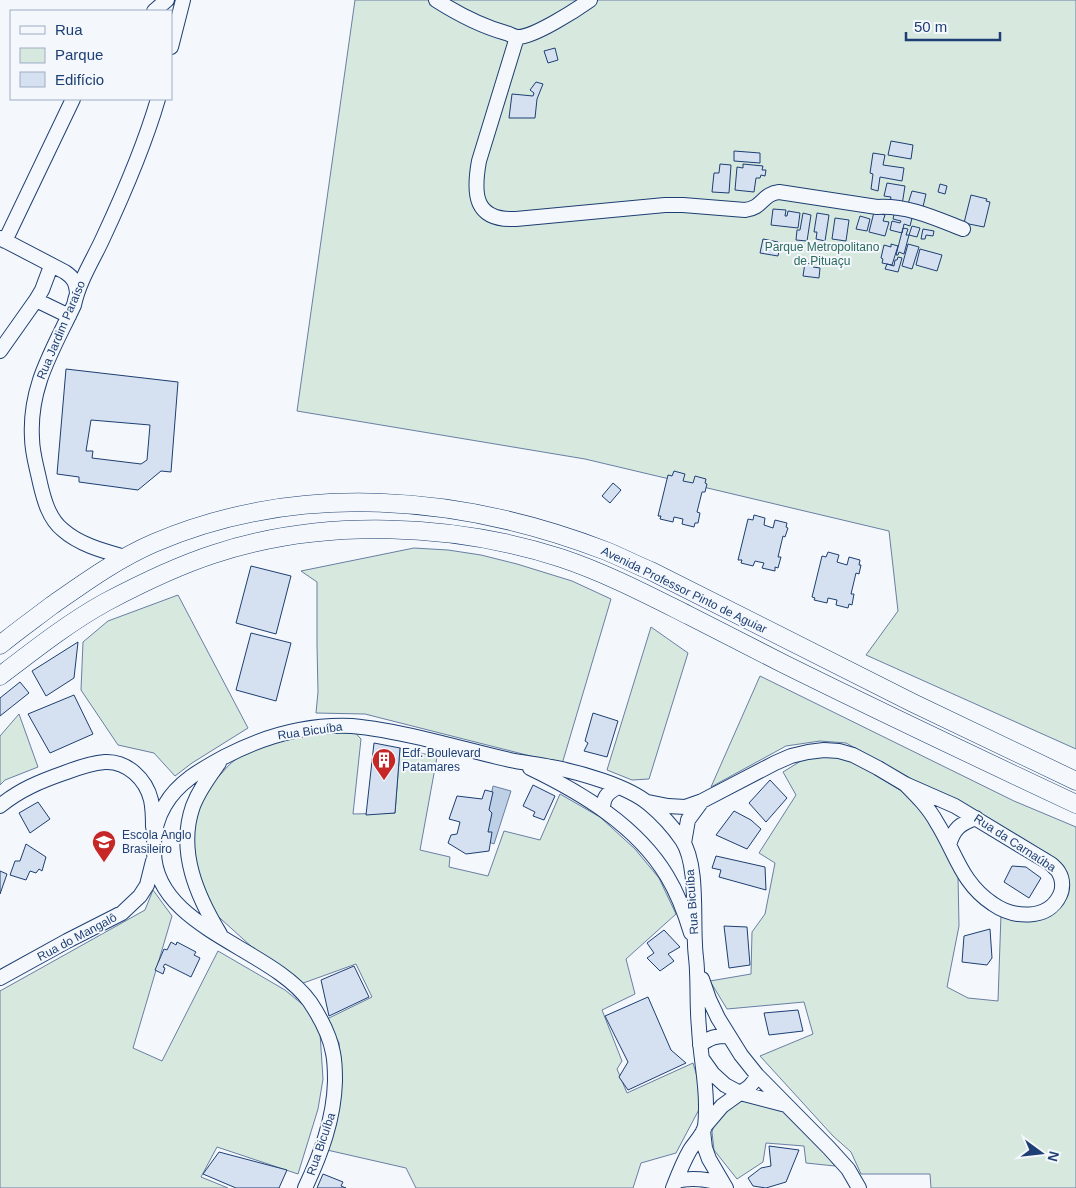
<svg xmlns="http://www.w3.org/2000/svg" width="1076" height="1188" viewBox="0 0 1076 1188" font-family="Helvetica,sans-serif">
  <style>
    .green { fill: #d7e8df; stroke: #687fa3 }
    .water { fill: #bed0e5; stroke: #687fa3 }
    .building { fill: #d5e0f0; stroke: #1d3f73; fill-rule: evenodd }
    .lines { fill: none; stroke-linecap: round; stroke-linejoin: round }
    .minor-casing { stroke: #1d3f73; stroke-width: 16 }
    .major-casing { stroke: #1d3f73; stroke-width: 19 }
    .minor { stroke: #f4f7fb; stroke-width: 14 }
    .major { stroke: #f4f7fb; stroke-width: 18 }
    .labels { text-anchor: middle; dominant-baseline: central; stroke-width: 4; stroke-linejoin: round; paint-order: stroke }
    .park-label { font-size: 12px; fill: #2c6c60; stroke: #f4f7fb }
    .street-label { font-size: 12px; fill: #1d3f73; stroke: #f4f7fb }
    .poi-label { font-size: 12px; fill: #1d3f73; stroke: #f4f7fb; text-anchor: start }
  </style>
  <rect width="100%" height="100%" fill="#f4f7fb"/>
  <path class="green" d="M355,0H1076V749L866,655L898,611L889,531L585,459L297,411Z
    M414,548L448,550L481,555L517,564L572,581L611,599L562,764L365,714L316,713L318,692L317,645V582L301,571Z
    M178,595L248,728L192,763L175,776L154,753L118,745L81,690L83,642L108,621Z
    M651,627L688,653L649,779L632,780L607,770Z
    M760,676L1014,801L1076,827V1188H931L930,1174H861L851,1152L833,1136L760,1056L813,1034L804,1002L727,1009L710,981L751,974L752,932L765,914L775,863L759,853L796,795L783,772L804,759L843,755L939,814L958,876L959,926L947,987L968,998L998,1001L1001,914L1035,918L1066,893L1063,865L1049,854L846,743L820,741L786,746L711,787Z
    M19,714L38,767L5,780L0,785V736Z
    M349,726L361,739L353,814L395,813L400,748L437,757L420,850L450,857L449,867L488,876L504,831L540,840L560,794L600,817L635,849L659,878L676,914L626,959L635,994L602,1010L622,1061L617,1069L627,1093L693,1063L704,1100L676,1153L641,1163L633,1188H416L406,1168L327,1150L341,1076L339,1043L327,1019L372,997L356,964L295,986L211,910L189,846L195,816L210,786L230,764L270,732Z
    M153,890L172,916L133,1048L162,1061L218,951L285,990L319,1018L323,1079L318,1109L298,1174L217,1147L201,1177L228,1188H0V991L145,910Z
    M755,1099L782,1106L813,1139L835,1166L806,1163L804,1146L766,1143L763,1162L737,1179L714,1150L712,1132L716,1118L732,1103Z"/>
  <path class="water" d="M493,786L511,791L494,844L482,839Z"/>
  <path class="building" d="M555,48L558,60L548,63L544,51Z
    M536,82L543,84L537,99L535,118H509L512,94L533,96L534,93L530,90Z
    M891,141L913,145L911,159L888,155Z
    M734,151L760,153V163L734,161Z
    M873,153L885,155L883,165L904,168L902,181L880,177L878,191L871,189L873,174L870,173Z
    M720,164L731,165L729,193L712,192L714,173H719Z
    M743,164L763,166L762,170H766L765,176L761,175L760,178H756L754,192L735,190L737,167L743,168Z
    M887,183L905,186L902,205L890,202L891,197L884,196Z
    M940,184L947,186L945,194L938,192Z
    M912,191L926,194L922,211L907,207Z
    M971,195L987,199L986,201L990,202L984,227L964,223Z
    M773,209L786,210L785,216H787L788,211L800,213L798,228L771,225Z
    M895,210L913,214L910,226L904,224L902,233L890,230L892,221L900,223L901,221L893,219Z
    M874,212L885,215L883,221L889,222L885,236L869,232Z
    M803,213L811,215L807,241L796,240L797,230H800Z
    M817,213L829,215L825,241L816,239L817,232H814Z
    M860,216L870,219L867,231L856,229Z
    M835,218L849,220L846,241L832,239Z
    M912,226L920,228L917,237L909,235Z
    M903,228L908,229L906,235H909L904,254L899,252L898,255H896Z
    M923,229L934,231L933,236L926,235L925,239H921Z
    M763,239L778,242V245L780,246L778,256L760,253Z
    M891,244L898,246L892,265L882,263L883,259L881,258L884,245L891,247Z
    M908,244L919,247L912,269L902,266Z
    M920,249L942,255L937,271L916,265Z
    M898,257L902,258L898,272L885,269L887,264L894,266L895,260H897Z
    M805,263L813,264V267L820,268L819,278L803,276Z
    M66,369L178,382L171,472L161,471L138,490L79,482V477L57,474ZM91,420L150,425L147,460L141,464L92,458L93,451H86Z
    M674,471L685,474L683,481L693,483L695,476L706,479L705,483L707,484L705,492H702L697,512L700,513L698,523H695L694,527L682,524L683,519L674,517L673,522L660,519L661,516H658L668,475L672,476Z
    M613,483L621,490L610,503L602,496Z
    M754,515L765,518L764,525L773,528L775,520L787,523L786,527L788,528L785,537L783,536L778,557H781L778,568L775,567V571L762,568L764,563L755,561L753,566L741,563L742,560H738L748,519L753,520Z
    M828,552L839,555L837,562L847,565L849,557L860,560L859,565H861L859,574L856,573L851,594H854L852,605L849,604L848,608L836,605L837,600L828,598L827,603L814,600L815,598L812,597L822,556L826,557Z
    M251,566L291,576L276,634L236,623Z
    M251,633L291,643L276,701L236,690Z
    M78,642L74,678L46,696L32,671Z
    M20,682L29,693L0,716V698Z
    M74,695L93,734L50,753L28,714Z
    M593,713L618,721L607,757L584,751L588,743L585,741Z
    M374,743L400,748L395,813L366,815Z
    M770,780L787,798L766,822L749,803Z
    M533,785L555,796L544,820L533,816L535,812L523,806Z
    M485,790L493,792L489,810L492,813L488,832H492L489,851L466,854L448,843L451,835L457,834L460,822L449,819L457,796L482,799Z
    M38,802L50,819L30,833L19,813Z
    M734,811L751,820L761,829L747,849L716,835Z
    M26,844L46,857L42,871L39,869L36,873L30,871L26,880L10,875L15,861H20Z
    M716,856L765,867L766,890L719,877L721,870L712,868Z
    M1012,866L1026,867L1041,878L1029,898L1004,882Z
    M0,871L7,874L0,894Z
    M724,926L747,927L750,965L729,968Z
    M990,929L992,958L987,965L962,962L964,936Z
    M664,930L680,947L668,954L674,961L660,971L647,958L654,953L647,943Z
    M171,942L176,945L177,942L196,952L194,955L200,958L191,977L165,964L163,967L165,968L163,974L155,970L164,949L167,950Z
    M354,966L369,997L329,1016L321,980Z
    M648,997L671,1050L686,1063L628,1090L619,1077L628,1062L605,1016Z
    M798,1010L803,1031L769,1035L764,1013Z
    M769,1146L799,1150L786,1182L766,1188L753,1186L748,1178L761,1168L771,1166Z
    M219,1152L287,1170L279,1188H236L203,1174Z
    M323,1174L343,1182L341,1186L346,1188H317Z"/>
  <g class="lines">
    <g class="minor-casing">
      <path id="minor" d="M436,0C458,14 481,26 506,33C510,34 514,37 518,37C534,37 576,10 590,0
        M154,11L167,0
        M517,37L479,161C473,194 474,221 516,219L665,205H683L745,210C763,208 762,194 779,192L877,207C907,205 935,218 963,229
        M171,47L183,0
        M0,238L65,272C74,278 76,283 77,293
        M5,241L73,99
        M36,300L69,316
        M0,351L36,300L42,290L51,266
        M125,557C104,551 80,545 63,530C49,519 44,500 40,483C37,468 32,453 32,438C29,386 53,350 74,305C79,281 93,260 103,238C124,193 144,147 158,99
        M219,763C209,777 199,790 193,806C177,851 197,896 220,934
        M530,768C582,793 637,826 667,876C678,894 685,913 691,933
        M648,802L668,806L685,807L702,801L775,763L791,756L808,752L824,750L839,751L853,755L878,768L905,784L955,806L1051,864C1054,867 1058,870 1059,873C1063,879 1063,889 1060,895C1048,921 1013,918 993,904C961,883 956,853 937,823C929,808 917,796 905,784
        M0,806C19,790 41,781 64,773C77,768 91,763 105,762C127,761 146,779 151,800C153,809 153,818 153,827
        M603,810C603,797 607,793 618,787
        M684,843L688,820L702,801
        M949,845C954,828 960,824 976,818
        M0,978L67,941L122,913L140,896L147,885L153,861
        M702,979L709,999L718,1018L741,1055L757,1075L829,1148L848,1169L859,1188
        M700,1045C711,1037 715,1036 728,1036
        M703,1060L713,1074L725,1085L740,1093C748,1088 753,1085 757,1075
        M705,1126L722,1106L740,1093L786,1105
        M703,1131L705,1148L709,1159L726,1188
        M676,1181C693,1177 707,1179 723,1184
        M305,1188C321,1154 334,1119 335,1081C335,1072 335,1062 333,1053C330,1036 320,1017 310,1002C272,948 155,928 154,852C153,835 156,820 165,805C178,782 202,769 224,757C264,736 307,724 352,726C375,728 399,733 421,738C451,745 480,753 510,760C524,763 538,764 551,767C579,772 628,786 649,804C661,814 673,827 682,840C698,864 693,916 695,944C695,953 697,962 697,972C698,991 697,1009 699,1028C700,1054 706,1079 706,1105C706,1111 706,1119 705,1126C703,1135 695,1142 690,1150C683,1162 678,1175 673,1188"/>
    </g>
    <g class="major-casing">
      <path id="major" d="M0,645C17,631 34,619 51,606C84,583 117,559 154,543C299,481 461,495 606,551C621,557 636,565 651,571L913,703L1076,781
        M0,676C34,650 68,623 106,602C140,584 177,566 214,554C323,518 452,523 561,558C606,573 648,595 690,616C721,632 753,648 784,664C881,712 978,758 1076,804"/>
    </g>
    <use href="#minor" class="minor"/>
    <use href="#major" class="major"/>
  </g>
  <defs>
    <g id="building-pin" transform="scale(1.25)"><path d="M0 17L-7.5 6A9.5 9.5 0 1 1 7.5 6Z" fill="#c62828" stroke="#f4f7fb"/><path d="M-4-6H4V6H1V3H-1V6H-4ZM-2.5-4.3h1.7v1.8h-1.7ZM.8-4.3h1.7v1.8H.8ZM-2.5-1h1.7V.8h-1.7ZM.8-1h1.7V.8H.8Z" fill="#fff"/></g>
    <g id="school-pin" transform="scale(1.25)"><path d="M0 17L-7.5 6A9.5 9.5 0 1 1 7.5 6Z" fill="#c62828" stroke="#f4f7fb"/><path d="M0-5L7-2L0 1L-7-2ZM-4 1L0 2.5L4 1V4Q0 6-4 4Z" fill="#fff"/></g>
  </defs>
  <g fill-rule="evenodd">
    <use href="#building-pin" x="384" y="760"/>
    <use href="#school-pin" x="104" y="842"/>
  </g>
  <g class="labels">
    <g class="park-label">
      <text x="822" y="247">Parque Metropolitano<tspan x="822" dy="14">de Pituaçu</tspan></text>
    </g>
    <g class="street-label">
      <text transform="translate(61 330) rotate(-67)">Rua Jardim Paraíso</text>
      <text transform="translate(684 590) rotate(26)">Avenida Professor Pinto de Aguiar</text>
      <text transform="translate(310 731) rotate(-8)">Rua Bicuíba</text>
      <text transform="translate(1015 843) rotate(33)">Rua da Carnaúba</text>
      <text transform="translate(692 902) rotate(-94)">Rua Bicuíba</text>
      <text transform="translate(77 937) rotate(-28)">Rua do Mangalô</text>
      <text transform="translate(321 1144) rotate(-71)">Rua Bicuíba</text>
    </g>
    <g class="poi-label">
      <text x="402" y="753">Edf. Boulevard<tspan x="402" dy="14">Patamares</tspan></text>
      <text x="122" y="835">Escola Anglo<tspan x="122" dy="14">Brasileiro</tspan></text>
    </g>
  </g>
  <rect x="10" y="10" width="162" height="90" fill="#f4f7fb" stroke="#9eadc5"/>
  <rect x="20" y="26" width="25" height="8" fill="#f4f7fb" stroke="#9eadc5"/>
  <text x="55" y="35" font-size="15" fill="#1d3f73">Rua</text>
  <rect x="20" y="48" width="25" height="15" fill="#d7e8df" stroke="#9eadc5"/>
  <text x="55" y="60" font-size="15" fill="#1d3f73">Parque</text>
  <rect x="20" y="72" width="25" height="15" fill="#d5e0f0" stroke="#9eadc5"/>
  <text x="55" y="85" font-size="15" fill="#1d3f73">Edifício</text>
  <g transform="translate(1041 1153) rotate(105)" stroke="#f4f7fb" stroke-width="4" paint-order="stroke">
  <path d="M0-4L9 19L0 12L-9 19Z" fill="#1d3f73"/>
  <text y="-8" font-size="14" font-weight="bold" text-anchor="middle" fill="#1d3f73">N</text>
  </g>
  <path d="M906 32v8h94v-8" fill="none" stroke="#1d3f73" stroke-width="2.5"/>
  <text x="914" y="32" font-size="15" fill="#1d3f73" stroke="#f4f7fb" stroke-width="4" paint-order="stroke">50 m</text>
</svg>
